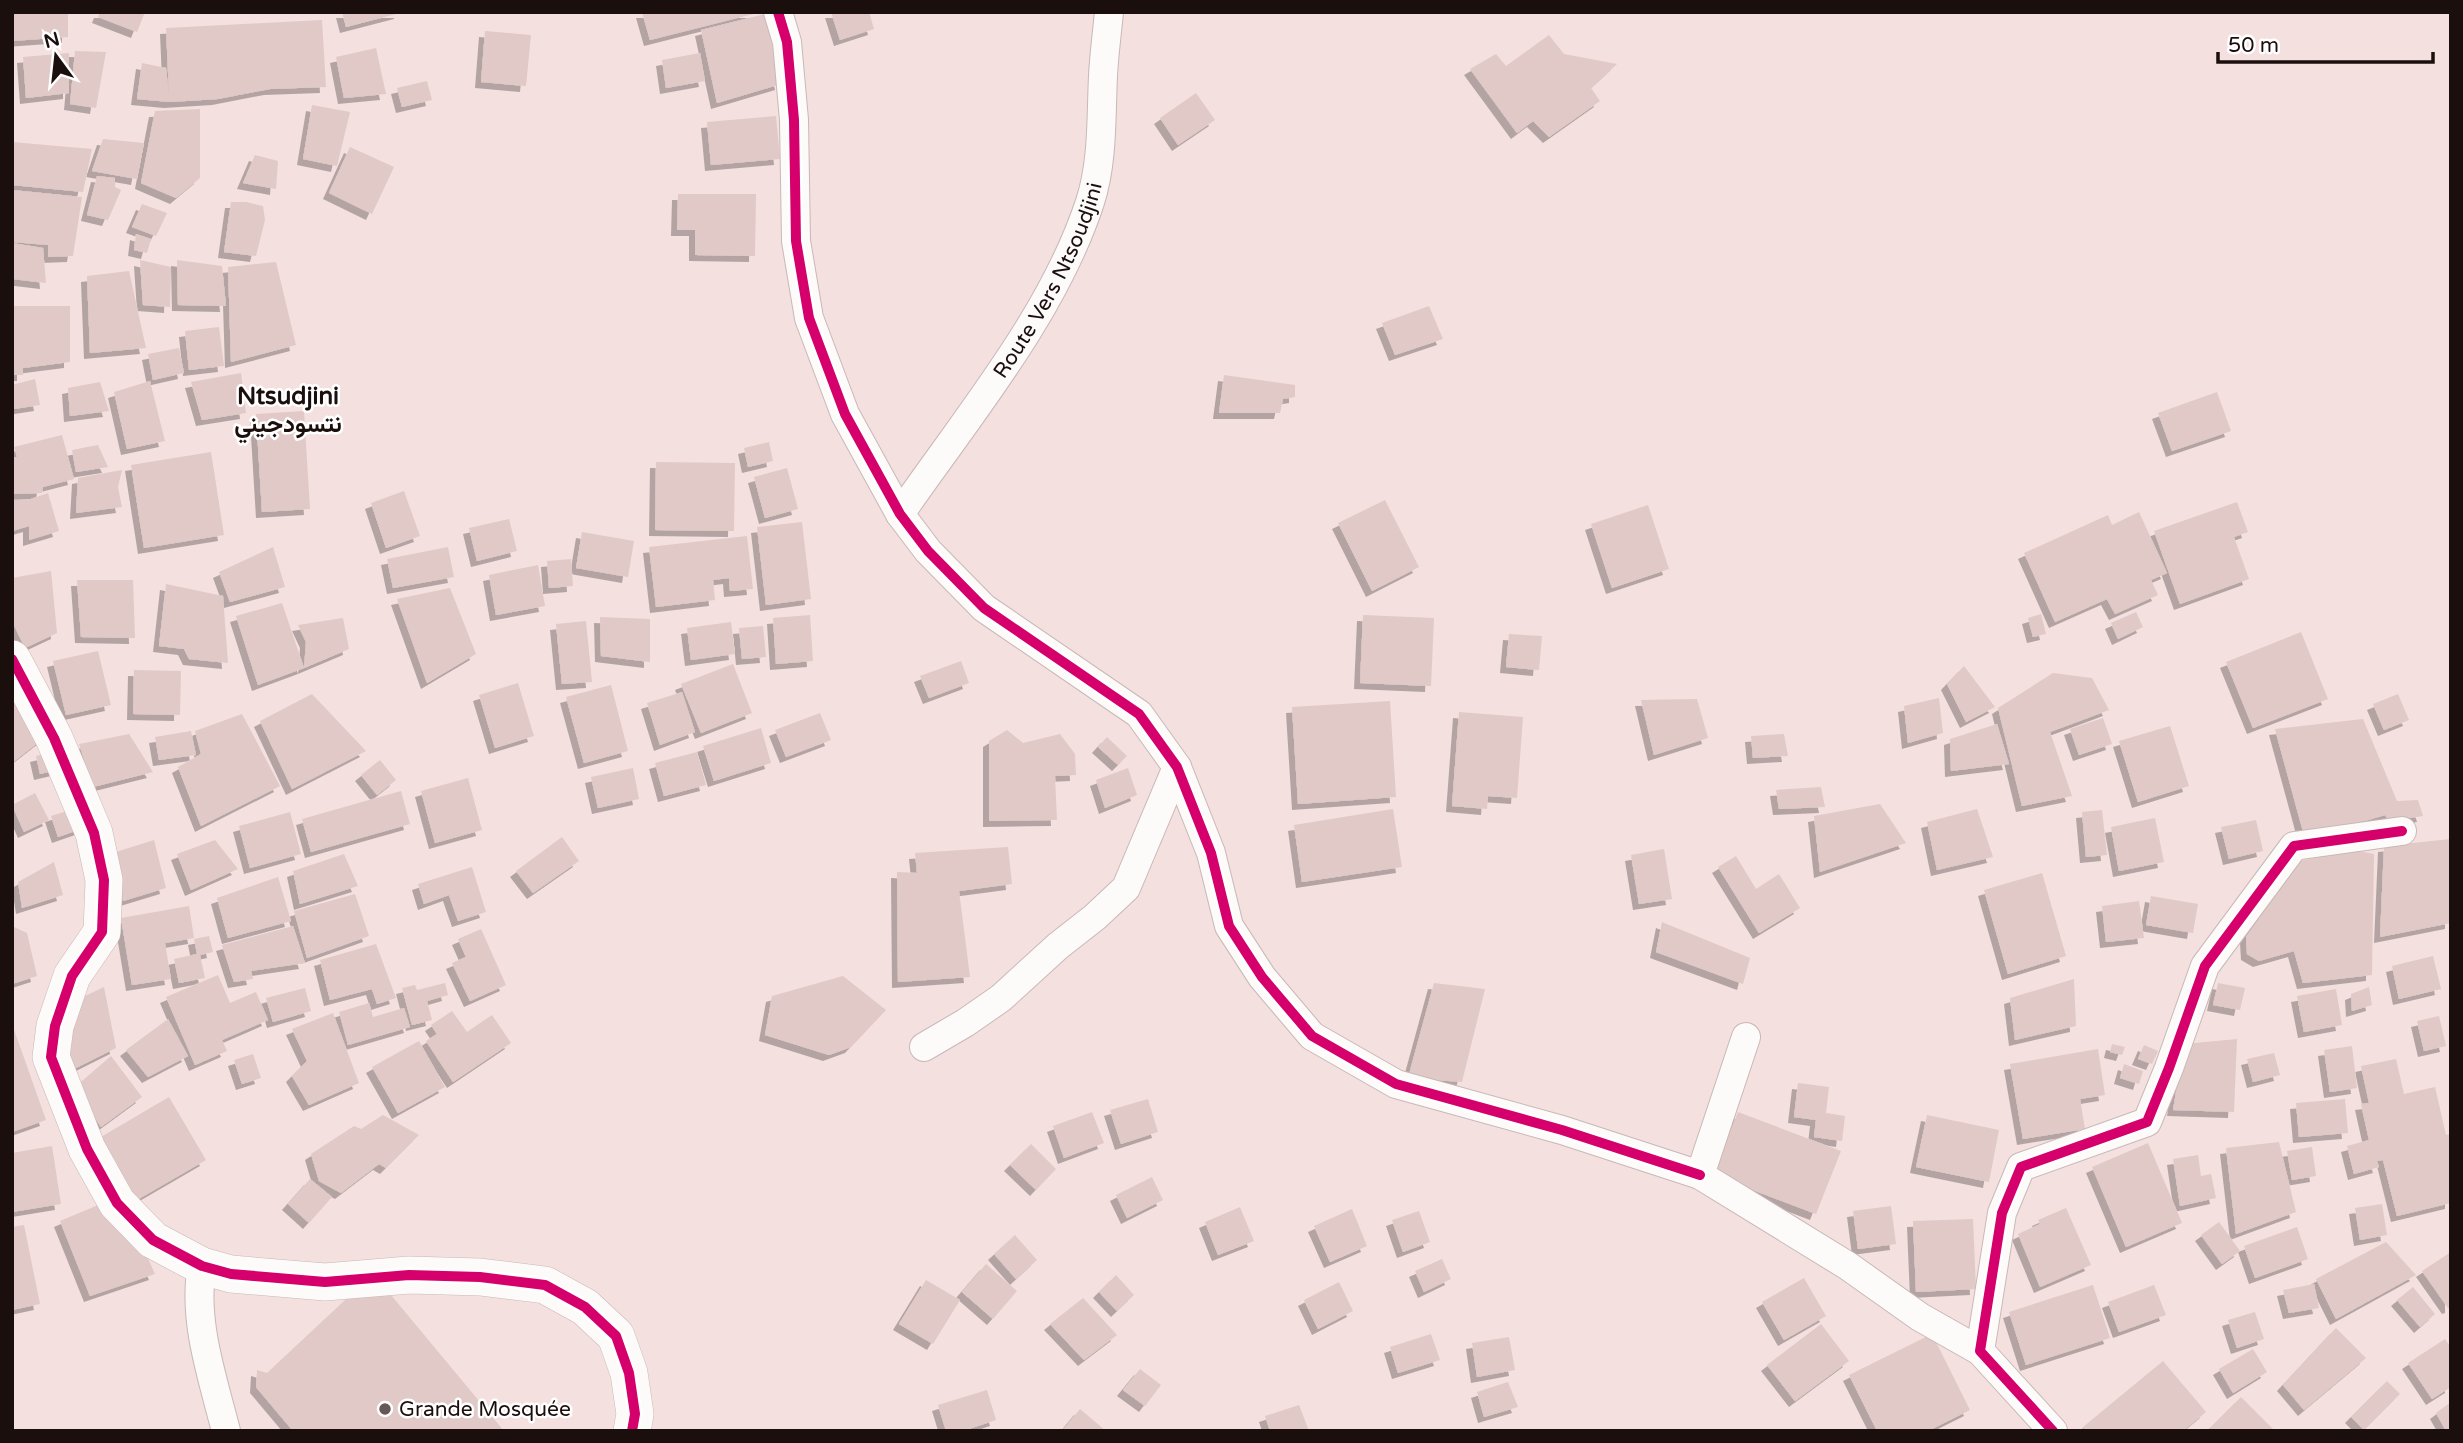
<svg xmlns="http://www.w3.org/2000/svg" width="2463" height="1443" viewBox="0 0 2463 1443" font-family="'Varela Round',Vazirmatn,sans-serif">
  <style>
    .building { fill: #e1c9c7; filter: url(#shadow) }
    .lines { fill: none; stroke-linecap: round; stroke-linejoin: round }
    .minor-casing { stroke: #c8b8b7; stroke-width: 30 }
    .tertiary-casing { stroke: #c8b8b7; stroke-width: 38 }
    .minor { stroke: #fdfafa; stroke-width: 28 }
    .tertiary { stroke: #fdfafa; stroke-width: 37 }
    .cycleway-casing { stroke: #fff; stroke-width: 15 }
    .cycleway { stroke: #d6006c; stroke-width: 10 }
    .poi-dot { fill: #675857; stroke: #fff; stroke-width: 2.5 }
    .labels { text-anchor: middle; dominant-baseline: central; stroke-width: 5; stroke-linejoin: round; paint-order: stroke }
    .street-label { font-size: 21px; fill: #1b0f0e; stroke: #fff }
    .poi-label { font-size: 21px; fill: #1b0f0e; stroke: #fff; text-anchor: start }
    .quarter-label { font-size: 24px; font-weight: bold; fill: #1b0f0e; stroke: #fff }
  </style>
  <defs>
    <filter id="shadow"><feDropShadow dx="-6" dy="6" stdDeviation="0" flood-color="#0004"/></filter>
  </defs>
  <rect width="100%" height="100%" fill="#f4e0de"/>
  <path class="building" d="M12,12H68V37L12,41Z
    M100,12H145L137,32L98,17Z
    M342,12H400V13L346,27Z
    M642,12H757V13L650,40Z
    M831,12H869L874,29L840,40Z
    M765,14L781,84L717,103L701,30Z
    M322,20L326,87L270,89L218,99L170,102L137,99L142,63L166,68L169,96L166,28Z
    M485,31L531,35L526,86L481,82Z
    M1549,35L1564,54L1617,64L1591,88L1600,101L1549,137L1533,121L1517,133L1470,69L1496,54L1506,66Z
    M376,48L386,94L344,98L336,57Z
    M75,51L106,52L96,108L70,104Z
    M69,53V93L26,98L23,57Z
    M700,53L705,81L666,88L662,60Z
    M427,81L432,100L402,107L397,88Z
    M1196,93L1215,120L1178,145L1160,118Z
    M312,105L350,112L337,166L303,159Z
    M200,109V178L176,198L141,183L155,111Z
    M776,116L780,159L711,165L707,122Z
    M103,139L144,143L137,179L92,171Z
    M12,142L92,149L83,192L12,185Z
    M350,147L394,167L372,214L329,193Z
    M255,155L278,161L276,189L243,183Z
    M97,176L115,178V187L121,190L108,220L87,215Z
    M12,190L82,197L73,256L48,257V245L12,242Z
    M678,194H756L755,256L695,255V230H677Z
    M231,202H246L263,206L265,220L256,256L224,252Z
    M142,204L167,213L156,236L132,227Z
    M136,234L151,239L147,253L134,250Z
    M12,243L43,248L46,283L12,279Z
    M140,260L171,267L170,307L143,305Z
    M177,260L222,266L226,306L178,305Z
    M276,262L296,345L231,362L228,267Z
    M129,271L146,348L90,353L87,276Z
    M12,306H70V362L23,368V375H12Z
    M1429,306L1443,339L1395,355L1382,323Z
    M219,327L224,366L189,370L185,331Z
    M179,348L184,373L153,380L148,354Z
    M241,373L246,413L202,420L191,382Z
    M1224,375L1295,385V397L1283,399L1280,413H1219Z
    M35,379L40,405L14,409L12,385Z
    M150,381L165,441L127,449L114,392Z
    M100,382L109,411L70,416L68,388Z
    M2217,392L2231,431L2172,451L2158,413Z
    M304,411L310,509L262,512L256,414Z
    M62,435L74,479L43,487L42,493L12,494V458L17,457L14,447Z
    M769,442L773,461L748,467L744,448Z
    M98,445L108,467L76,472L72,450Z
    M211,452L224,535L144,548L131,465Z
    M656,462L735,463L734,531L655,530Z
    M787,468L798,509L765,518L754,477Z
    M122,470L118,487L122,507L76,513L78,478Z
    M404,491L420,536L386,548L371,503Z
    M48,493L59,531L29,540V526L12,531V500H28Z
    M1385,500L1419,567L1372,591L1338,523Z
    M2237,502L2248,532L2234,537L2249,579L2180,604L2154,531Z
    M1648,505L1669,569L1612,588L1591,524Z
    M2139,512L2167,573L2151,580L2158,595L2115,614L2107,599L2055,622L2024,553L2108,515L2112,525Z
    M509,519L517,551L477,561L469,528Z
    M802,522L811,599L766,605L757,527Z
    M582,532L634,541L628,577L576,568Z
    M747,536L753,589L730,591L729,578L713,580L715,600L656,607L649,547Z
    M273,547L285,587L230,602L219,572Z
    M448,547L454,577L393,588L387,559Z
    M571,559L573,586L549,588L547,561Z
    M538,565L545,606L496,615L489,575Z
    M51,571L57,633L25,648L12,621V578Z
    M77,580H133L135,638L81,637Z
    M166,584L223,596L228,663L189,659L184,649L159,646Z
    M450,588L476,654L427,683L397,599Z
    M282,603L304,668L306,642L298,625L343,618L349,649L304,668L258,685L236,616Z
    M2136,612L2143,627L2118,639L2111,623Z
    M2041,614L2046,634L2033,637L2028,618Z
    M810,615L813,661L776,664L773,618Z
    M1363,615L1434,618L1431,686L1360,683Z
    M600,617L650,619V662L601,656Z
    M586,621L592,682L562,684L556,624Z
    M731,622L735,654L691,660L687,628Z
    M763,626L766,657L742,659L739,628Z
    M2301,632L2328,699L2253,728L2226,662Z
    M1509,634L1542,636L1539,670L1506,667Z
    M98,651L111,705L66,715L53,661Z
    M961,661L969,683L929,698L920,676Z
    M733,664L752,713L701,733L681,684Z
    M1964,666L1995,707L1966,722L1947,684Z
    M134,670L181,671L180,715L133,714Z
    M2053,673L2092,678L2109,710L2050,732L2072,796L2022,806L1998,708Z
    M518,683L534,736L495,748L479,695Z
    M611,685L628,751L584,763L566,697Z
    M682,692L695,732L660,745L647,703Z
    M312,694L366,751L292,789L260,721Z
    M2398,694L2409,720L2384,730L2373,704Z
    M12,697L44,738L12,763Z
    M1939,698L1943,733L1908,743L1904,706Z
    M1697,699L1708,738L1654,755L1641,700Z
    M1390,701L1396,797L1298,804L1292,707Z
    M1459,712L1523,717L1517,798L1488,796L1487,809L1452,806Z
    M820,713L831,740L786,757L775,730Z
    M242,714L280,786L201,826L178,767L201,754L195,731Z
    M2103,718L2112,744L2079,755L2070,729Z
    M2363,719L2397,801L2418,800L2423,816L2389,821L2385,815L2305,839L2275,729Z
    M1997,724L2009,764L1951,771L1950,739Z
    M2170,726L2189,786L2138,802L2119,741Z
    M761,728L771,763L714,781L703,746Z
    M1007,730L1023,743L1060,734L1075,754L1076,775L1055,776L1057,820L989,821V741Z
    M191,731L196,755L159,760L155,737Z
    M129,734L153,772L93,787L79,744Z
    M1784,734L1788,756L1753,758L1751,736Z
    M1107,737L1127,756L1118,765L1098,747Z
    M56,751L61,769L40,774L36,756Z
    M697,752L706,785L664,796L655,763Z
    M380,760L396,780L377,795L361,775Z
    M633,768L639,799L598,808L591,777Z
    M1128,768L1137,795L1105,808L1096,780Z
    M468,778L482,830L435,843L421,791Z
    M1821,787L1825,807L1779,809L1776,790Z
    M401,791L410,824L311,852L302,819Z
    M35,793L49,820L24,832L12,805Z
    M1880,804L1906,843L1820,872L1814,816Z
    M74,809L81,829L58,837L51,816Z
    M1393,809L1402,867L1302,882L1294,825Z
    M1977,809L1993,857L1937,870L1927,822Z
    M2102,810L2107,855L2086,857L2082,812Z
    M290,812L301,854L250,868L239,826Z
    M2155,818L2164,862L2119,871L2111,827Z
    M2256,820L2263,851L2229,859L2221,827Z
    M562,837L579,861L533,893L516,871Z
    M2451,839V923L2380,937L2384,846Z
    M154,840L166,888L123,901L116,852Z
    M215,840L238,869L191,890L177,854Z
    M1008,847L1012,884L959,891L970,977L898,982L897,872L917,873L915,853Z
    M1664,849L1672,899L1639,904L1631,855Z
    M2353,850L2374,854L2372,975L2303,983L2294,951L2259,961L2247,954L2246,937L2300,861Z
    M344,854L358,886L300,904L293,871Z
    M1736,856L1756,889L1779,874L1800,908L1759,933L1718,867Z
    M54,862L63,895L22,908L18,882Z
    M472,867L486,912L458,921L449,895L424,904L418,884Z
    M2042,873L2066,956L2008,974L1984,890Z
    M278,877L291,921L228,938L217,898Z
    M355,894L369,936L307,958L294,911Z
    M2151,896L2198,904L2193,933L2146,925Z
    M2139,901L2144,938L2106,942L2102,906Z
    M189,906L194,938L165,943L171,979L132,985L121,918Z
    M1662,922L1750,958L1743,984L1656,952Z
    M12,926L27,933L37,976L12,984Z
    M293,926L305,963L251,971L253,979L234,982L222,945Z
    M481,929L506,985L470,1001L452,963L466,957L458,939Z
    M209,936L213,952L200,955L205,978L179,983L174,959L197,954L194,939Z
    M376,944L396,998L377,1004L372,989L330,1000L320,960Z
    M2433,956L2441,989L2399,999L2392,966Z
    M218,975L230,1003L256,992L268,1020L222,1040L227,1051L195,1065L166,997Z
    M843,976L886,1010L851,1047L829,1055L765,1035L772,996Z
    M2074,979L2076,1026L2015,1040L2010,998Z
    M445,983L448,995L427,1001L432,1020L412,1025L402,988L415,985L417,990Z
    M1434,983L1485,989L1462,1082L1408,1078Z
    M2218,983L2245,988L2240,1010L2213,1005Z
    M104,987L116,1048L66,1073L68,1004Z
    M2369,987L2372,1005L2352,1011L2351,994Z
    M305,988L311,1011L273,1022L266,998Z
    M2336,989L2342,1025L2304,1032L2297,996Z
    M369,1003L373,1017L404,1008L410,1027L348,1045L339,1012Z
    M452,1011L467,1032L492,1015L511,1043L453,1082L426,1041L437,1034L431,1025Z
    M333,1013L359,1083L309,1105L292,1076L307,1061L292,1029Z
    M2439,1016L2446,1046L2424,1051L2417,1021Z
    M168,1019L188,1056L148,1077L126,1050Z
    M12,1024L46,1120L12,1132Z
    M2237,1039L2234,1112L2173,1110L2184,1044Z
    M419,1041L445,1087L398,1113L372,1067Z
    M2112,1044L2125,1047L2122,1055L2110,1052Z
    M2144,1045L2158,1051L2152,1064L2138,1059Z
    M2352,1046L2357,1088L2330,1092L2324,1050Z
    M2098,1049L2105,1095L2080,1099L2085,1129L2023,1139L2010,1064Z
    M2274,1053L2280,1075L2253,1082L2247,1059Z
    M253,1054L261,1078L242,1084L234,1060Z
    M111,1056L142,1097L101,1127L75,1087Z
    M2396,1059L2404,1094L2435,1087L2446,1135L2451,1134V1203L2397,1216L2383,1160L2377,1161L2379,1167L2354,1174L2347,1146L2369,1140L2361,1104L2369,1103L2361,1066Z
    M2124,1064L2143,1071L2139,1084L2120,1078Z
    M1798,1083L1829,1087L1826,1113L1845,1116L1842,1141L1814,1137L1816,1120L1794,1117Z
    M169,1097L206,1160L130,1204L94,1141Z
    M1148,1099L1158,1132L1121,1144L1110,1110Z
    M2345,1099L2348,1133L2299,1137L2296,1103Z
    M1092,1112L1104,1143L1064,1158L1053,1126Z
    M1738,1112L1841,1151L1816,1214L1713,1175Z
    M383,1115L419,1135L386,1168L379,1164L341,1193L319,1181L311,1154L354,1126L361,1129Z
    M1927,1115L1999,1130L1989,1182L1916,1167Z
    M2279,1142L2296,1212L2236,1234L2226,1148Z
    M2148,1143L2182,1223L2126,1247L2092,1167Z
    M1031,1144L1056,1169L1036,1190L1010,1165Z
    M52,1146L61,1204L12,1212V1153Z
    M2312,1147L2316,1176L2292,1180L2287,1151Z
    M2198,1155L2201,1176L2211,1174L2216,1198L2180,1206L2173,1159Z
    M1152,1177L1163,1200L1127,1218L1116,1195Z
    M310,1179L332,1197L309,1223L288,1204Z
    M103,1203L136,1232L155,1274L90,1296L60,1221Z
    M2382,1204L2387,1235L2360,1240L2355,1208Z
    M1891,1206L1896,1244L1858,1249L1853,1211Z
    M1240,1207L1254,1241L1218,1255L1205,1222Z
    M2066,1208L2091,1265L2040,1287L2018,1234L2040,1224L2038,1220Z
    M1352,1209L1367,1246L1330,1262L1314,1226Z
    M1419,1211L1430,1242L1403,1252L1392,1220Z
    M1973,1219L1976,1289L1916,1292L1913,1221Z
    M2219,1222L2240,1251L2222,1264L2201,1235Z
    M24,1225L40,1304L12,1310V1227Z
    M2297,1227L2308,1259L2255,1278L2244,1246Z
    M1015,1235L1037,1260L1016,1279L994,1254Z
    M2386,1242L2416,1275L2336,1319L2316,1279Z
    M2451,1252V1307L2448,1308L2422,1271Z
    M1442,1259L1451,1279L1424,1292L1415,1271Z
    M986,1264L1017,1291L993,1319L962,1292Z
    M1116,1275L1134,1295L1117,1311L1099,1292Z
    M1804,1278L1826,1316L1784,1340L1762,1302Z
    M926,1280L960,1300L933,1344L899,1324Z
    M397,1281L391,1295L504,1431H293L256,1387L257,1370L267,1373L358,1288Z
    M1339,1282L1353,1311L1318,1329L1304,1300Z
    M2314,1284L2319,1308L2289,1313L2283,1290Z
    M2093,1285L2110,1338L2026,1365L2009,1312Z
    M2154,1285L2166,1315L2119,1332L2108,1302Z
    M2413,1287L2435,1314L2420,1327L2397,1300Z
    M1083,1298L1117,1335L1084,1360L1050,1324Z
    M2255,1312L2264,1339L2237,1348L2228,1320Z
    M1821,1324L1849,1361L1795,1401L1767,1365Z
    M2336,1328L2366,1358L2304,1410L2283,1385Z
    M1431,1334L1440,1360L1398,1373L1390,1347Z
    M1932,1334L1970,1410L1928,1431H1877L1849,1375Z
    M1509,1337L1515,1370L1477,1377L1472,1343Z
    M2445,1339L2451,1348V1387L2432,1399L2408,1363Z
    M2253,1349L2267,1372L2233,1393L2219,1369Z
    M2163,1361L2206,1412L2183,1431H2086L2083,1427Z
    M1140,1369L1161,1385L1145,1406L1123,1390Z
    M2387,1381L2400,1394L2364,1430L2351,1417Z
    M1508,1382L1518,1407L1484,1417L1477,1392Z
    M987,1390L996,1420L963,1431H946L938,1405Z
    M2241,1397L2275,1431H2213L2210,1428Z
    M2451,1402V1429L2446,1431L2436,1413Z
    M1299,1405L1309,1431H1270L1265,1416Z
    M1080,1409L1106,1431H1062Z"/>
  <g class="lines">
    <g class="minor-casing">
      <g id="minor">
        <path d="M778,12L787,42L794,120L796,241L809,318L845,414L900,514L928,551L984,608L1139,714L1177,767L1211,853L1229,926L1262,977L1312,1036L1396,1084L1562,1130L1700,1175"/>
        <path id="s1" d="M900,514C967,417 1053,315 1090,202C1103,162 1101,118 1103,76C1104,55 1107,33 1109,12"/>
        <path d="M1746,1037L1700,1175L1848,1266L1920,1317L1980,1351"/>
        <path d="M924,1047L965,1023L1001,998L1058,946L1095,917L1126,888L1177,767"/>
        <path d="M202,1266C192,1320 213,1379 226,1431"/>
        <path d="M2053,1431L1980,1351L2002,1213L2021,1167L2147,1122L2169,1068L2205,966L2294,846L2402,831"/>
      </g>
    </g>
    <g class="tertiary-casing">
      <path id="tertiary" d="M12,659L54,738L94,833L104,880L102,932L72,976L55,1026L51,1057L87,1149L117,1203L153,1240L202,1266L231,1274L325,1282L409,1275L480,1277L545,1285L585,1307L616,1336L629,1373L635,1414L632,1431"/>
    </g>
    <use href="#minor" class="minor"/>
    <use href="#tertiary" class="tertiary"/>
    <g class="cycleway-casing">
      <path id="cycleway" d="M778,12L787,42L794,120L796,241L809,318L845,414L900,514L928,551L984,608L1139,714L1177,767L1211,853L1229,926L1262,977L1312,1036L1396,1084L1562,1130L1700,1175
        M12,659L54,738L94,833L104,880L102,932L72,976L55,1026L51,1057L87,1149L117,1203L153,1240L202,1266L231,1274L325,1282L409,1275L480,1277L545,1285L585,1307L616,1336L629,1373L635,1414L632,1431
        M2053,1431L1980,1351L2002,1213L2021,1167L2147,1122L2169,1068L2205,966L2294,846L2402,831"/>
    </g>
    <use href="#cycleway" class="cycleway"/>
  </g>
  <circle class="poi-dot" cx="385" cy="1409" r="7"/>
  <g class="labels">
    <g class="street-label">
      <text stroke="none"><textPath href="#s1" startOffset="278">Route Vers Ntsoudjini</textPath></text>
    </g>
    <g class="poi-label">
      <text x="399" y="1409">Grande Mosquée</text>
    </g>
    <g class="quarter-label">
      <text x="288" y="396">Ntsudjini<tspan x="288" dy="28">نتسودجيني</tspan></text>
    </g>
  </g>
  <rect width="2463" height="1443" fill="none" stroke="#1b0f0e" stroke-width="28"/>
  <g transform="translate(56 56) rotate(345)" stroke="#ffffff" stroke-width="5" paint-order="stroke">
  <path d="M0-5L12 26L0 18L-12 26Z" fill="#1b0f0e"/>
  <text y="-10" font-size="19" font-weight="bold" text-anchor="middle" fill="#1b0f0e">N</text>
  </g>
  <path d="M2218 52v10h215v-10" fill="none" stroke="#1b0f0e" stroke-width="3.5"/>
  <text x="2228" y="52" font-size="21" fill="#1b0f0e" stroke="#ffffff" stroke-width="5" paint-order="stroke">50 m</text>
</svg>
